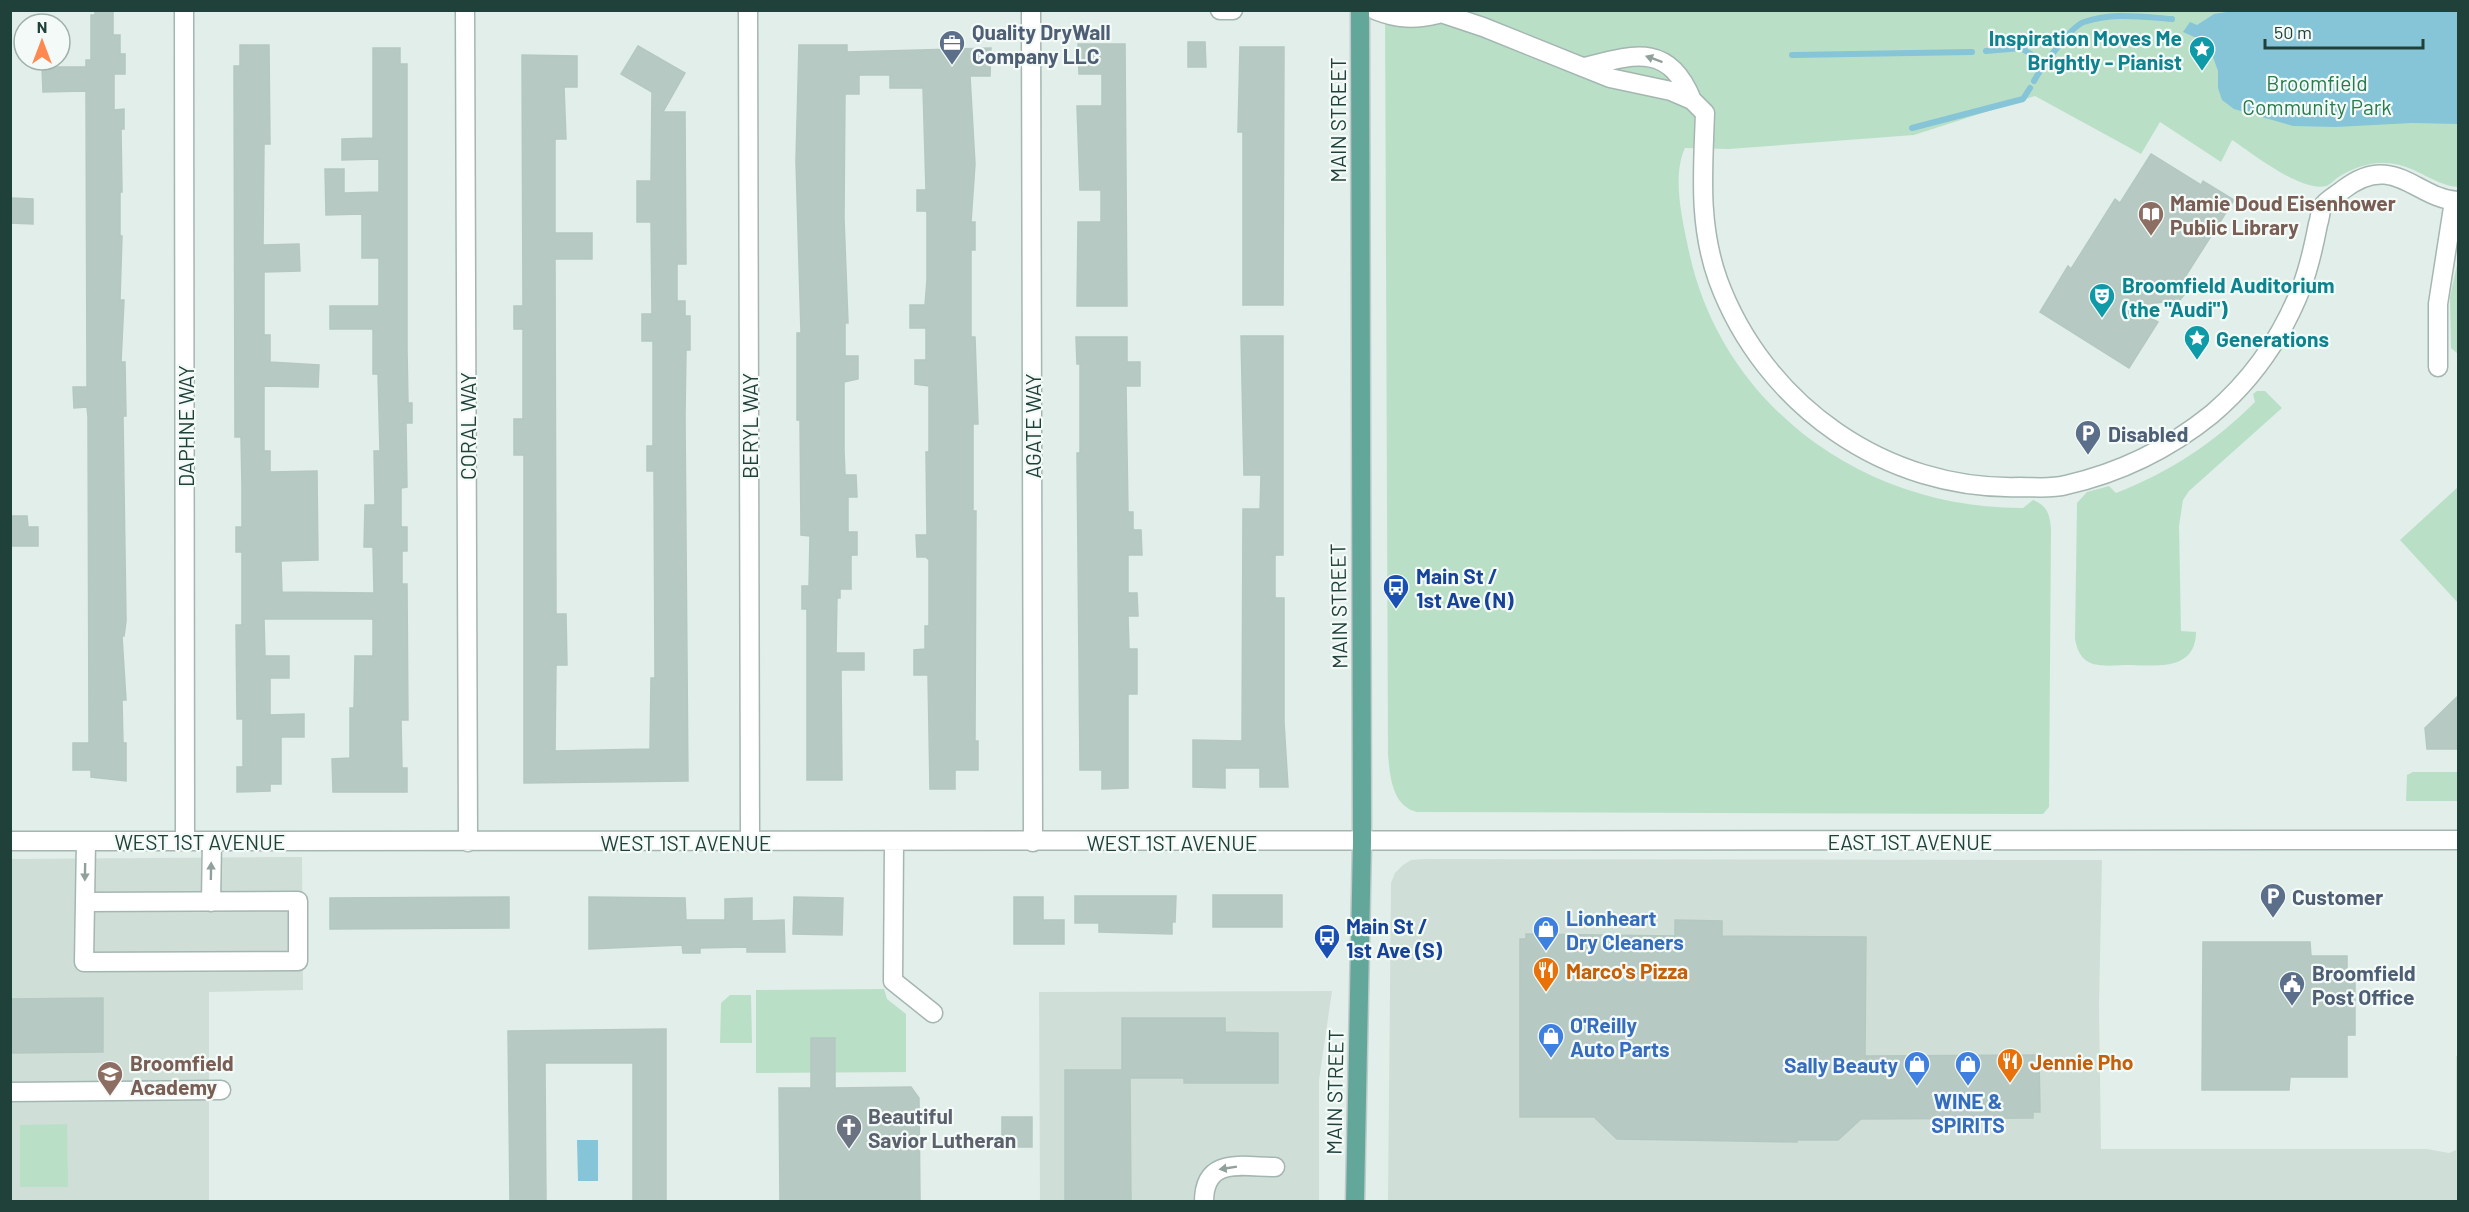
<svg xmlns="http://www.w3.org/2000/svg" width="2469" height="1212" viewBox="0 0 2469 1212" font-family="Barlow,sans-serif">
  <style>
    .built { fill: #d0ded8 }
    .green { fill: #b9e0c7 }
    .water { fill: #86c4d7 }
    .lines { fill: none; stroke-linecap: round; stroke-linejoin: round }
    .stream { stroke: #86c4d7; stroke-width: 6 }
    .building { fill: #b7c9c3; stroke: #b4c8c1; stroke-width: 1.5 }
    .minor-casing { stroke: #a4b6b1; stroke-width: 21 }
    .major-casing { stroke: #c1cac8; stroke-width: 21 }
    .minor { stroke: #fff; stroke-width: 18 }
    .major { stroke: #63a79b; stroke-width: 18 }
    .oneway { fill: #90a09c }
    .labels { text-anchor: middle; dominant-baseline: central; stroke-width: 4.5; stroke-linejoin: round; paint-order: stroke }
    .service-label { font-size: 21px; font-weight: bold; fill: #4e5e75; stroke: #f3faf7; text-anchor: start }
    .culture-label { font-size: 21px; font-weight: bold; fill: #0d838f; stroke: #f3faf7; text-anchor: start }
    .park-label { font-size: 21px; fill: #277b4e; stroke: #f3faf7 }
    .street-label { font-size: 21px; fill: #20403a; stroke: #f3faf7 }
    .education-label { font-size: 21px; font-weight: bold; fill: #785e54; stroke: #f3faf7; text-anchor: start }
    .transit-label { font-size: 21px; font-weight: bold; fill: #164399; stroke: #f3faf7; text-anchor: start }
    .shop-label { font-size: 21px; font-weight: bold; fill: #366cbe; stroke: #f3faf7; text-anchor: start }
    .food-label { font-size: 21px; font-weight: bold; fill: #c56008; stroke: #f3faf7; text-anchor: start }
    .worship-label { font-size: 21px; font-weight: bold; fill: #5b616d; stroke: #f3faf7; text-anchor: start }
  </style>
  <rect width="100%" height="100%" fill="#e2eee9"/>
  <path class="built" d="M302,857L303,990L209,992V1201H11L10,859Z
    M1424,859L2102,860L2099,1006L2101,1149H2427L2449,1153L2456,1150V1056H2458V1201L1388,1202L1391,883L1395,873L1403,865L1411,860Z
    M1332,991L1319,1080V1201H1040L1039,992Z"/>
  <path class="green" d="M1385,11H2458V187C2431,185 2414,162 2381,163C2366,163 2349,170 2337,178C2334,180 2330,185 2326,186C2302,193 2252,153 2232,140L2221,162L2160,122L2141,154L2035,96L1914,135L1729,149L1685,148C1672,176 1682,218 1688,247C1720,406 1864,509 2023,508L2033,500C2047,505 2050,515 2051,529L2049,807L2043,814L1417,812C1392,806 1390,776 1388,755Z
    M2458,260V354L2451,348L2450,297Z
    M2257,391H2265L2282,408L2189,491L2183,500L2179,526L2181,631L2196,632C2196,670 2158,666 2131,665C2119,665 2105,667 2093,664C2081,660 2077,650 2075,639L2077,503L2087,492L2109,486L2116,493C2170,472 2214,443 2255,402L2253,394Z
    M2458,487V603L2400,540Z
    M2413,772H2458V801H2406L2407,775Z
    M884,989L887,999L906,1014V1072L756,1073V990Z
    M730,995H751L752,1043H720L721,1003Z
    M67,1124L68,1187H20V1125Z"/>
  <path class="water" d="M2233,11H2458V124L2412,123L2336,127L2293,126L2234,109L2222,100L2218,88V71L2208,43L2183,32L2190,22L2197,25L2214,14Z
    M577,1140H598V1181H578Z"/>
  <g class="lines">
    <path class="stream" d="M1986,51L2021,48L2044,62
      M1792,55L1972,52
      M2034,81C2041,68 2071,26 2084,22C2112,12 2143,17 2172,19
      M1912,128L2023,99L2030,88"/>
  </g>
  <path class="building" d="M95,10H113V35H120V54H125V74H114V110L124,109V129H121L122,192H120V236H122L120,300H124L121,362H125L126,416H123L126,621L124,636H122L126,700H122L123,743H126V781L91,777V770H73V743H89L88,417L87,407L74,408L73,387H87L86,91L43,92L42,67H86V60H91V15H95Z
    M1188,42H1205L1206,67H1188Z
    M1078,44H1125L1127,306H1077L1078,222H1101V190H1080L1077,106H1102V74H1079Z
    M240,45H269L270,144H264L263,245L299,244L300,271L264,272V335H270V362L319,365L318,387L264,386V451H270V472L317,471L318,560L281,561L282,592L374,593L373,547H364L365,505H375L374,451H380L378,374H373V329H330V306H379V258H362V214L326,215L325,169H344V193L379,192V159L342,160V139L373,138V48H400V64H407V349L408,403H412V423H406L407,487L401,488V527H407V551H402V584H407L408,720H401L402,768H407V792H333L332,759L350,758V708H354L355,656H373V619H264L265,656H289V678H270V715L304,714V737H281V784H270V791L237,792V767H243V719H237L236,625H242V552H236V527H242V488L241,437H235L234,66H240Z
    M799,45H847V52L991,48L990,76H970L975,164L971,222H975V250H971V337H975L978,424H973V511H976L975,741H978V770H955V789H930L928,675H914V650L925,649V626H929V560L926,557H917L916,535H927L926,452H929V386L915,384V360H926V328H910V305H925L927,280V213L926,211H917V190H926L923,88H890V75H859V94H845L844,218L848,323H845V356H858V379L844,382V450L845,475H856L857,497H848V532H857V555H851V589H840V598H837L836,653H864V670H841L842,780H807V609H802V586H809L810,536L801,535L800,420H797V333H801L796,161Z
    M638,46L685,73L663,112H685L686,264H677V301H685V316H690V350H686L685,416L688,781L524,783V455H514V419H523V329H514V306H523L522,55L577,56V87H564L566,139H555V233H592V259H555L556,614H566L567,665H556L555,751L650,749L651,678H655L654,471H647V446H653V341H642V314H652L651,222H637V181H651L652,92L621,74Z
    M1240,47H1284L1283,305H1243V132H1238Z
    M2151,154L2201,185L2203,181L2234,200L2185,277L2187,291L2180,300L2131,306L2158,322L2129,368L2040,312L2068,266L2071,269L2115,199L2120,203Z
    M10,198L33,199V224L10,223Z
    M1241,336H1283V555H1275V598H1284V722L1288,787H1260V768H1225V788L1193,787V740L1242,741L1243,509H1260L1261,475H1244Z
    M1076,337H1127V362H1140V386H1126L1128,512H1133V530H1141L1142,555H1128V593H1137L1138,616H1128L1129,649H1137V694H1128V788L1102,789V770H1080L1077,453H1080V364H1077Z
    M10,516H27L28,527H38V546H10Z
    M2458,696V749H2427L2425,728Z
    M1213,895H1282V927H1213Z
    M1075,896H1176L1175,922H1172V934L1099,932V923H1075Z
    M509,897V928L330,929V898Z
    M589,897L685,898L686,920H725V899L752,898V921L784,920L785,952H747V947L700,948V953H683L682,945L589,949Z
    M794,897L843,898L842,935L793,934Z
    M1014,897H1043V920H1064V944H1014Z
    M1675,920L1722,921V936L1866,937L1865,1056L2039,1055L2040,1112H2033V1118L1861,1119L1838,1140H1797V1142L1617,1139L1594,1117H1520V939H1526V934L1675,936Z
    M2203,942H2310L2311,956H2347V980H2355V1035H2347V1077H2290L2289,1090H2202Z
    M103,998V1052L10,1053V999Z
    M1122,1018H1225V1032L1278,1033V1083H1184V1078H1130L1131,1202H1065V1070H1122Z
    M666,1029V1202H633V1063H545L546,1202H510L508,1031Z
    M811,1038H835V1088L911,1087L919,1098L920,1202H780L779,1088H811Z
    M1002,1117H1032V1147H1002Z"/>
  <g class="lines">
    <g class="minor-casing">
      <path id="minor" d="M184,10L185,841
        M465,10L468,842
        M748,10L750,842
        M1031,10L1033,842
        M1220,10H1233
        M1375,10C1398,19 1414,20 1438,14
        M1432,10L1483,27L1610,78L1671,91L1692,100L1705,113C1703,171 1698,224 1718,280C1764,405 1886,491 2020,487C2035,487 2051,489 2066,485C2119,473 2170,448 2212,414C2252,380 2283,335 2302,286C2309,267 2314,245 2318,224C2320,219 2320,212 2322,207C2325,201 2338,194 2344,189C2394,151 2416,199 2458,201
        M1585,67C1635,54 1669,43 1692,100
        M2438,367V304L2454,201
        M10,841L2458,840
        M894,842L893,981L933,1013
        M85,902L298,901V961L84,962L86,841
        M211,902L212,841
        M10,1092L221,1090
        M1204,1202C1204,1156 1242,1167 1275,1167"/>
    </g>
    <g class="major-casing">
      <path id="major" d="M1355,1202L1362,842L1360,10"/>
    </g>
    <use href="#minor" class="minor"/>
    <use href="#major" class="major"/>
  </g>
  <defs><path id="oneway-solid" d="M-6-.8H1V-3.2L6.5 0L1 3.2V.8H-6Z" transform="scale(1.5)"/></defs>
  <g class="oneway">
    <use href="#oneway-solid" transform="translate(1654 59) rotate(-160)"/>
    <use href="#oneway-solid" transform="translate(211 871) rotate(-89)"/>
    <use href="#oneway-solid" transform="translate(85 872) rotate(91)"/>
    <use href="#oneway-solid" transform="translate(1228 1168) rotate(171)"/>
  </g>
  <defs>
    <g id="office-pin" transform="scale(1.35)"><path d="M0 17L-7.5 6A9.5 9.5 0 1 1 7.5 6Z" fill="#5c6f8a" stroke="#f3faf7"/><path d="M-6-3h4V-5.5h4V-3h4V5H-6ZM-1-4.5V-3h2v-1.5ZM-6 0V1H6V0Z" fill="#fff"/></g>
    <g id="sight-pin" transform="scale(1.35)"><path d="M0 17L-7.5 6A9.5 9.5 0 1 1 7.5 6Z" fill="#0f9aa8" stroke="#f3faf7"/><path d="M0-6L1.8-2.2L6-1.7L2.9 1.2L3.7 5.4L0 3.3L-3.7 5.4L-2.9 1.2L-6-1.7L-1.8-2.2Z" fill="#fff"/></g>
    <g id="library-pin" transform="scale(1.35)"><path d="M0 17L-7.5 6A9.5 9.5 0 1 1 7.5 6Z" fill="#8d6e63" stroke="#f3faf7"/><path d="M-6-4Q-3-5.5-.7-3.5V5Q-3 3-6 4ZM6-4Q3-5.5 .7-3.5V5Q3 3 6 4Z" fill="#fff"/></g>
    <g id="theatre-pin" transform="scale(1.35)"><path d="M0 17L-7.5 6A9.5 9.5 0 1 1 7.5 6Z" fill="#0f9aa8" stroke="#f3faf7"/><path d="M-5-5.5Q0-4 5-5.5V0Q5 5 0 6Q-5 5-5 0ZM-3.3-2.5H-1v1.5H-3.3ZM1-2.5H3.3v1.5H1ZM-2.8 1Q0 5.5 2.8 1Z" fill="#fff"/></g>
    <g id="parking-pin" transform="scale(1.35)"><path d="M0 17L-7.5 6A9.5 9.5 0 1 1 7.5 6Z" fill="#5c6f8a" stroke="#f3faf7"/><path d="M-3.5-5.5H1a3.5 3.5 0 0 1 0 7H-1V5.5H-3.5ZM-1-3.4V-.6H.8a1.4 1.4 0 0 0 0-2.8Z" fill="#fff"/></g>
    <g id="bus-pin" transform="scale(1.35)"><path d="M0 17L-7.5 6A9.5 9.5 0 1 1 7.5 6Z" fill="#1a4fb4" stroke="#f3faf7"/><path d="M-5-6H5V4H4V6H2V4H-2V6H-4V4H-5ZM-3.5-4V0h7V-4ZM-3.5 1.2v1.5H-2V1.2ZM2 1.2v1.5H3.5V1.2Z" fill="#fff"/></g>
    <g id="shop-pin" transform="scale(1.35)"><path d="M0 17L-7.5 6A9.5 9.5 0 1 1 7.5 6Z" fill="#3f7fe0" stroke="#f3faf7"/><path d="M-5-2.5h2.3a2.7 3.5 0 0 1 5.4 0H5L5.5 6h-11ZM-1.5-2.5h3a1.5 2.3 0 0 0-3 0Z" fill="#fff"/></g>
    <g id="restaurant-pin" transform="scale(1.35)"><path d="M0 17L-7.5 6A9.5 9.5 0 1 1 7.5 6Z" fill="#e8710a" stroke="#f3faf7"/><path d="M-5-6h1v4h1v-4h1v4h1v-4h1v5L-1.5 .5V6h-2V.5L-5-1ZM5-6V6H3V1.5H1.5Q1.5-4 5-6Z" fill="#fff"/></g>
    <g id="civic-pin" transform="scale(1.35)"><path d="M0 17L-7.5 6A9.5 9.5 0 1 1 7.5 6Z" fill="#5c6f8a" stroke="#f3faf7"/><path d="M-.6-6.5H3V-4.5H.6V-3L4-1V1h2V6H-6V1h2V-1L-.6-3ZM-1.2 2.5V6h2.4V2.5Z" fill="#fff"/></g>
    <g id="school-pin" transform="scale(1.35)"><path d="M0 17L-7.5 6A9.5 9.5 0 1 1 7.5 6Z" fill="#8d6e63" stroke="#f3faf7"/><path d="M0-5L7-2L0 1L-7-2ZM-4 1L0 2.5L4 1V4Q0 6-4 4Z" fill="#fff"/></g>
    <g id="church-pin" transform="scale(1.35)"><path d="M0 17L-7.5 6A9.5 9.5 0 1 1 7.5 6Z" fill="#6b7280" stroke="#f3faf7"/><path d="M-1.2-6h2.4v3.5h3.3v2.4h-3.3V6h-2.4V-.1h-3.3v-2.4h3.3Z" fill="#fff"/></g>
  </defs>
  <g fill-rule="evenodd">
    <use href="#office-pin" x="952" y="43"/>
    <use href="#sight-pin" x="2202" y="49"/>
    <use href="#library-pin" x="2151" y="214"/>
    <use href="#theatre-pin" x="2102" y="296"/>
    <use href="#sight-pin" x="2197" y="338"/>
    <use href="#parking-pin" x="2088" y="433"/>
    <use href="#bus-pin" x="1396" y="587"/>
    <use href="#parking-pin" x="2273" y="896"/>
    <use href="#shop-pin" x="1546" y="929"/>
    <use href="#bus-pin" x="1327" y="937"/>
    <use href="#restaurant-pin" x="1546" y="970"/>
    <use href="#civic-pin" x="2292" y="984"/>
    <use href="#shop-pin" x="1551" y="1036"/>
    <use href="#restaurant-pin" x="2010" y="1061"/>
    <use href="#shop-pin" x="1917" y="1064"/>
    <use href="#shop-pin" x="1968" y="1064"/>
    <use href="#school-pin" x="110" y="1074"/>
    <use href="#church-pin" x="849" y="1127"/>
  </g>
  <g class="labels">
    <g class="service-label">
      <text x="972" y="31">Quality DryWall<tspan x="972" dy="24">Company LLC</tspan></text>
      <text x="2108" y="433">Disabled</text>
      <text x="2292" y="896">Customer</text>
      <text x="2312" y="972">Broomfield<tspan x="2312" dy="24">Post Office</tspan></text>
    </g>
    <g class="culture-label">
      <text x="2182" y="37" text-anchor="end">Inspiration Moves Me<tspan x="2182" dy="24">Brightly - Pianist</tspan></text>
      <text x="2122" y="284">Broomfield Auditorium<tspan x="2122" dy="24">(the "Audi")</tspan></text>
      <text x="2216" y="338">Generations</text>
    </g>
    <g class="park-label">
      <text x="2317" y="82">Broomfield<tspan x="2317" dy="24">Community Park</tspan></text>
    </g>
    <g class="street-label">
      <text transform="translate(1337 120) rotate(-90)">MAIN STREET</text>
      <text transform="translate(185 426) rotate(-90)">DAPHNE WAY</text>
      <text transform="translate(467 426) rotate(-90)">CORAL WAY</text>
      <text transform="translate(749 426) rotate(-90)">BERYL WAY</text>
      <text transform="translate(1032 426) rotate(-90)">AGATE WAY</text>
      <text transform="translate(1338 606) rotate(-91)">MAIN STREET</text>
      <text x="200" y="841">WEST 1ST AVENUE</text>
      <text x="1910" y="841">EAST 1ST AVENUE</text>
      <text x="686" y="842">WEST 1ST AVENUE</text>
      <text x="1172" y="842">WEST 1ST AVENUE</text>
      <text transform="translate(1334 1092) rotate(-89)">MAIN STREET</text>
    </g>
    <g class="education-label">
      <text x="2170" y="202">Mamie Doud Eisenhower<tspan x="2170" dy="24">Public Library</tspan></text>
      <text x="130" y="1062">Broomfield<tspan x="130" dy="24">Academy</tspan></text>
    </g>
    <g class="transit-label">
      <text x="1416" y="575">Main St /<tspan x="1416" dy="24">1st Ave (N)</tspan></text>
      <text x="1346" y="925">Main St /<tspan x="1346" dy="24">1st Ave (S)</tspan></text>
    </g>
    <g class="shop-label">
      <text x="1566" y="917">Lionheart<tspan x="1566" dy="24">Dry Cleaners</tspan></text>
      <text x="1570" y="1024">O'Reilly<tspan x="1570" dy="24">Auto Parts</tspan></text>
      <text x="1898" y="1064" text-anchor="end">Sally Beauty</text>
      <text x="1968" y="1100" text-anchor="middle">WINE &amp;<tspan x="1968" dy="24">SPIRITS</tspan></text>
    </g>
    <g class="food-label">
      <text x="1566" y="970">Marco's Pizza</text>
      <text x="2030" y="1061">Jennie Pho</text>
    </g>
    <g class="worship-label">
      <text x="868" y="1115">Beautiful<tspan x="868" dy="24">Savior Lutheran</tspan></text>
    </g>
  </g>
  <rect width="2469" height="1212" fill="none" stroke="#20403a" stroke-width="24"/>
  <g transform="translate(42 42)"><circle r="28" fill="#f3faf7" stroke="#9fb0ab" stroke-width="1.5"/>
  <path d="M0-4.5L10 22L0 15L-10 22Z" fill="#fd8950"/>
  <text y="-9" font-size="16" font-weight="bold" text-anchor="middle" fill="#20403a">N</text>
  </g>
  <path d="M2265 39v9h158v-9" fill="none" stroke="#20403a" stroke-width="3"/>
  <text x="2274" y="39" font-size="18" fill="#20403a" stroke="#f3faf7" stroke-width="4.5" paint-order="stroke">50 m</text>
</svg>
